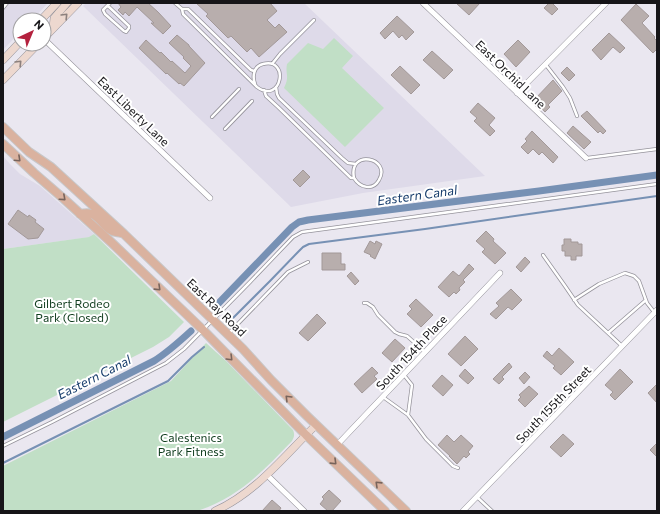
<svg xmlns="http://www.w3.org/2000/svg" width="660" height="514" viewBox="0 0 660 514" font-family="Commissioner,sans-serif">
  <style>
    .built { fill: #dedae9 }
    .green { fill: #c1dfc6 }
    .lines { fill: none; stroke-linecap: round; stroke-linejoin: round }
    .stream { stroke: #7791b4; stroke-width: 2 }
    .canal { stroke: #7791b4; stroke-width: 7 }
    .building { fill: #b8aead; stroke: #a29898 }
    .lane-casing { stroke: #95939b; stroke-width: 4 }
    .street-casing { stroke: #95939b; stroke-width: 6 }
    .secondary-casing { stroke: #95939b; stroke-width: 8 }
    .primary-casing { stroke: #c7c7c8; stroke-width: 10 }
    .lane { stroke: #fff; stroke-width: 2.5 }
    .street { stroke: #fff; stroke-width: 5 }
    .secondary { stroke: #edd8cf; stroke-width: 7 }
    .primary { stroke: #dab29f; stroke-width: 8 }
    .oneway { stroke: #8c807d }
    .oneway2 { stroke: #78645c }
    .labels { text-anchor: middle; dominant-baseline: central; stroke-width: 4; stroke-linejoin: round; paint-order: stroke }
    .street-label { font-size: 12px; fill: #161518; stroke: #fff }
    .park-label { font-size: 12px; fill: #0f3c1d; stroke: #fff }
    .water-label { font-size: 13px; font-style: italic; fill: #193e6d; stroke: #fff }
  </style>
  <rect width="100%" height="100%" fill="#eae7f0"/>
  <path class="built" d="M3,3H48L32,20H20V32L3,50Z
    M86,3H304L485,176L363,193L291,207L83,6Z
    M3,156L10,164L20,174L40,186L94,234L90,237L3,249Z"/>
  <path class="green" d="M334,38L353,56L342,68L384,108L345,147L284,88C290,76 285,74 287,64L308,43L323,49Z
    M94,234L184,322L169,337L153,347L3,422V249L89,237Z
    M206,343L226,361L293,430C295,435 294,437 292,441C263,471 238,498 197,511H3V466L171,381Z"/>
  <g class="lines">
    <path class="stream" d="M231,320L270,281L298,252L303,247L309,244L425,229L536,213L657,196
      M3,463L168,381L192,357L204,347"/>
    <path class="canal" d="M214,308L292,227L299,222L308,220L539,191L657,175
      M3,437L154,361C168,352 179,342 191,331"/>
  </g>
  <path class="building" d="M118,3H148L158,12L171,26L163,34L151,23H154L137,7L129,16L125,12L123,15L118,10L121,7Z
    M196,3H270L277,11L267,20L275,28L279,24L287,32L259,57L251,48L247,52L231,36L228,38L206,16L208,14Z
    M456,3H480L469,15Z
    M549,3H552L558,9L552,15L544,8Z
    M636,4L649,16L642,23L655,37L654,38L657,41V49L653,53L621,20Z
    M397,16L414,32L406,40L402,35L399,38L393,31L385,39L380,33Z
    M609,33L625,48L620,53L613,47L601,60L592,50Z
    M177,35L189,45V46L205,63L184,86L180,83L179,84L167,73L166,74L139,48L146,40L160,53L161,52L171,62L172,61L185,73L191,66L183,58L184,57L169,43Z
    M518,40L530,52L516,67L504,54Z
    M432,51L453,70L444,79L423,60Z
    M400,66L420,85L411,94L391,75Z
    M567,67L575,75L569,81L561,73Z
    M553,80L562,91L548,105L550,107L545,112L534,100Z
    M478,103L495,118L489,125L495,131L490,136L474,121L477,118L470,112Z
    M587,111L606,131L603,134L600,131L598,133L581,116Z
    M573,126L591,142L584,149L567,133Z
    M532,131L558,157L553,163L542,152L539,155L533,149L528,154L521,147L527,141L525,139Z
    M303,170L310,177L300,187L293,180Z
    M18,210L28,217L29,215L36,220L35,222L44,229L38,238L28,239L8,224Z
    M486,231L494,239L493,241L506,253L495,264L482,252L485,249L476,241Z
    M564,239H571V242H578V244H582V256H576V260H571V256H565V251H562V245H564Z
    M370,241L375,244L376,241L382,244L375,259L370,256L371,255L364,252Z
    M322,253H341V264H345V270H322Z
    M525,257L530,262L521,272L516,267Z
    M469,264L474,269L463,280L465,282L459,288L460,290L456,294L454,292L449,297L438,287L453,271L459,276Z
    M351,272L359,281L355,285L347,276Z
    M511,289L522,300L512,310L508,307L496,319L490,314L499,306L496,303Z
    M416,299L433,315L421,327L407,314L412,309L409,306Z
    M317,314L326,323L308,341L299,333Z
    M465,336L478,349L461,366L448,354Z
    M395,339L405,348L392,362L382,353Z
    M559,348L574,362L561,375L553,368L555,366L543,356L547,351L552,356Z
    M509,363L512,367L502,377L504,379L499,384L493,379Z
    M372,367L378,373L374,376L377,379L362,393L354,384Z
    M465,369L474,378L468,384L459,376Z
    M620,369L633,382L615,400L610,395L613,392L605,385Z
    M525,372L530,377L524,384L519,378Z
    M442,375L453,385L443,396L432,386Z
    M657,384V403L648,393Z
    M529,386L538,394L525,407L518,400L521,397L519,395Z
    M563,434L574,444L561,457L550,447Z
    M447,435L454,442L461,435L473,446L468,452L470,454L466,458L464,456L457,464L449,456H450L438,445Z
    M657,443V457L650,450Z
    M329,490L341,501L332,511H328L320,504L324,499L322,497Z
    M272,500L281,508L279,511H262Z"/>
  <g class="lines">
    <g class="lane-casing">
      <path id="lane" d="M175,3L182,9
        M108,6L129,26V28L126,32L124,31L105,14L103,10L110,3
        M3,8L7,3
        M272,64L280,54L314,20
        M546,65L563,87L570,98L577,116
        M254,71L251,70L188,9H182L183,14L257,87C282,105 290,57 263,64C254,66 252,76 255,84
        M276,87L277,94L279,98L342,158L348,163L356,164
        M264,90L266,96L278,107L351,178H354C360,188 373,191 379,180C392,158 348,148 354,178
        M212,117L239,89
        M225,129L252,101
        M587,158L657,149
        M543,255L565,286L578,305L622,346
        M574,300L599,284L625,273L634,276L639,281L647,303L654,312
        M364,303H367L373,307L378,315L395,332L399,334L407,336L425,352
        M608,333L646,300
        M228,334L288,272L308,262
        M404,375L412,385L408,415
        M383,397L408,415L426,439L453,466L458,468
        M3,446L52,422L166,363L184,349L250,282L293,237L302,232L657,184
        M477,497L492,511"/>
    </g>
    <g class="street-casing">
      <path id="street" d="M423,3L586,158
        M44,39L210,198
        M517,93L606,3
        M337,445L500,273
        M267,475L304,511
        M463,511L657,310"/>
    </g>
    <g class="secondary-casing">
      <path id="secondary" d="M41,20L57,3
        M53,28L54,18L67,3
        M44,38L78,3
        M3,60L20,42
        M3,80L38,44
        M215,511C257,492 284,456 316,425"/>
    </g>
    <g class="primary-casing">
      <path id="primary" d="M3,127L29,152L51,167L124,234L243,349L271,380L307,416L406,511
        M3,144L34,173L64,199L112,243L203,330L306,435L385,511
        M80,214C97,210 97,220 109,229C112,232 117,232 121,233"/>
    </g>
    <use href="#lane" class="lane"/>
    <use href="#street" class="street"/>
    <use href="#secondary" class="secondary"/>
    <use href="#primary" class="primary"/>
  </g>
  <defs><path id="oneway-chevron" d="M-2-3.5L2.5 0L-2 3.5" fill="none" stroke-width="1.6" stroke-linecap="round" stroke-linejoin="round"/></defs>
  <g class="oneway">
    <use href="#oneway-chevron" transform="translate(65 16) rotate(-46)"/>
    <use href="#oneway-chevron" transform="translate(19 63) rotate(-46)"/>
  </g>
  <g class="oneway2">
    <use href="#oneway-chevron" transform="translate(18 159) rotate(43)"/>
    <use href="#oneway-chevron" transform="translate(63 198) rotate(42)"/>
    <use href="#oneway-chevron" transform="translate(158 288) rotate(44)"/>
    <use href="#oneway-chevron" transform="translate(230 358) rotate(45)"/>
    <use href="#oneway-chevron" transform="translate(288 398) rotate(-135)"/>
    <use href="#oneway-chevron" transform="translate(334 462) rotate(44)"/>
    <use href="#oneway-chevron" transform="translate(378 484) rotate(-136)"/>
  </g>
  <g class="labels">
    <g class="street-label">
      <text transform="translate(511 74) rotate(44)">East Orchid Lane</text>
      <text transform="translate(134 111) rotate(44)">East Liberty Lane</text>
      <text transform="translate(217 307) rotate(44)">East Ray Road</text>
      <text transform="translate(411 352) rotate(-47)">South 154th Place</text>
      <text transform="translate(553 404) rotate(-46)">South 155th Street</text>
    </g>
    <g class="park-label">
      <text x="72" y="303">Gilbert Rodeo<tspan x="72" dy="14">Park (Closed)</tspan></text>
      <text x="191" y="437">Calestenics<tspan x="191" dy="14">Park Fitness</tspan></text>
    </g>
    <g class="water-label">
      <text transform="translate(417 195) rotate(-8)">Eastern Canal</text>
      <text transform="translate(94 377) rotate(-27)">Eastern Canal</text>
    </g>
  </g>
  <rect width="660" height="514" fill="none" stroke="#161518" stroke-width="8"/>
  <g transform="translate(32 32) rotate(44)"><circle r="19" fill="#ffffff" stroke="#a2a1a3"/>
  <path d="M0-3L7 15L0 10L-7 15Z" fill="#b4213e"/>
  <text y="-6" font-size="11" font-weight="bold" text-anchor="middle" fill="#161518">N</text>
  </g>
</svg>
